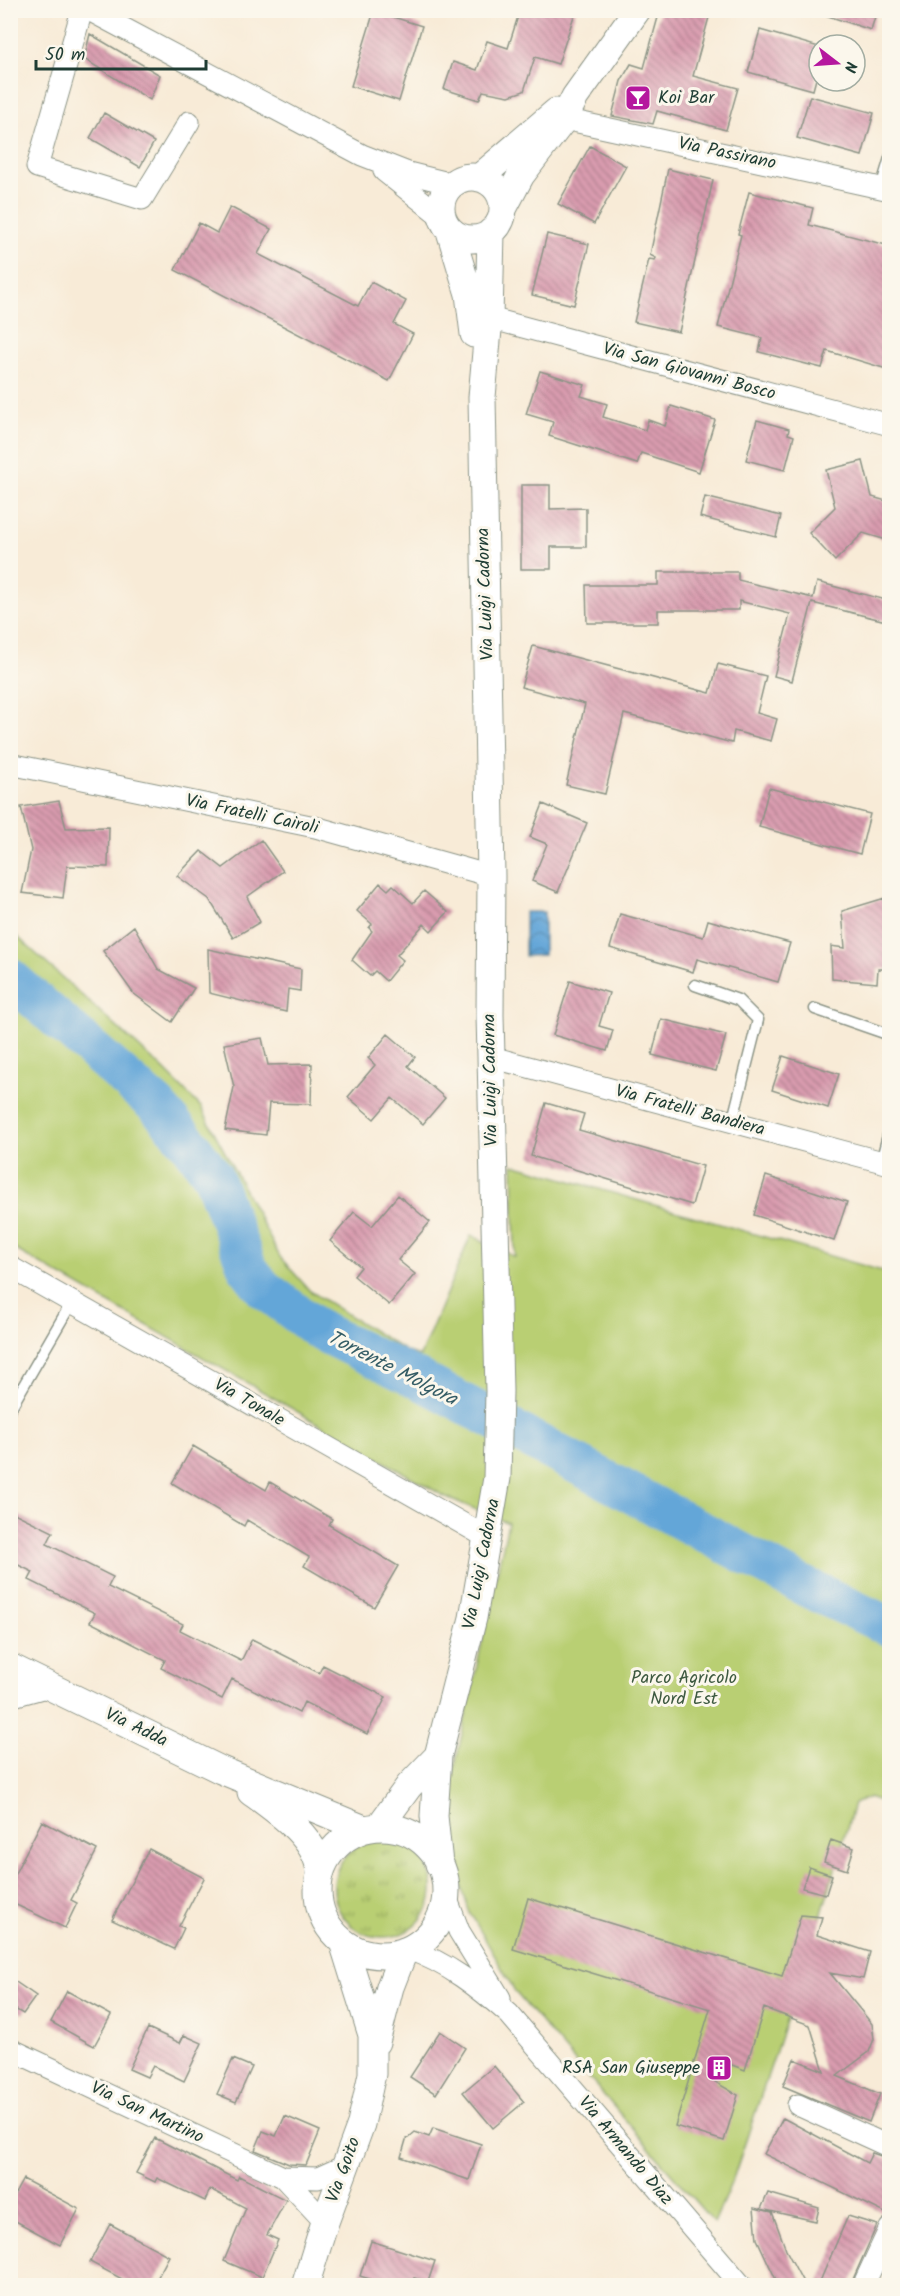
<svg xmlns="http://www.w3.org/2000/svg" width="900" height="2296" viewBox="0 0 900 2296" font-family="Kalam,sans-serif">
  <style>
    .grass { fill: url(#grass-tufts); stroke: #6c8654; stroke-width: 1.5 }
    .green { fill: #b9cf73; stroke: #6c8654; stroke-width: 1.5 }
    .water { fill: url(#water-waves); stroke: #427286; stroke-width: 1.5 }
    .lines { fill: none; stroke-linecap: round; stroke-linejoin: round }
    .river { stroke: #64a6d8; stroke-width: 40 }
    .building { fill: url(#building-back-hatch) }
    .service-casing { stroke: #8c9486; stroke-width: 13 }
    .minor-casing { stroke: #8c9486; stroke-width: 23 }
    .tertiary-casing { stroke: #8c9486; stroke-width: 29 }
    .service { stroke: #fff; stroke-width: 10 }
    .minor { stroke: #fff; stroke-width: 21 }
    .tertiary { stroke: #fff; stroke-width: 27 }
    .labels { text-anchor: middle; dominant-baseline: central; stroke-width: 6; stroke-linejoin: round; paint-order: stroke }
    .poi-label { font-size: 18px; fill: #1f3d34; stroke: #fbf7ec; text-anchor: start }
    .street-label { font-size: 18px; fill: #1f3d34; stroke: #fbf7ec }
    .park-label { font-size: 18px; fill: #3e5a41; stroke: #fbf7ec }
    .water-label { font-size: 20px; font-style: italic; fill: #345c65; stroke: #fbf7ec }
  </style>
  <defs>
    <pattern id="grass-tufts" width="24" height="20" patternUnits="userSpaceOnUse" patternTransform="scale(1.5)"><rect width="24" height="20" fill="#b9cf73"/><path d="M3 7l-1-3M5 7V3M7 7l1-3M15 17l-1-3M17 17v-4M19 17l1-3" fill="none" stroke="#96a95f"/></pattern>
    <pattern id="water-waves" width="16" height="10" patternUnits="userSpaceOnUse" patternTransform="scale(1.5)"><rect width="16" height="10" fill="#64a6d8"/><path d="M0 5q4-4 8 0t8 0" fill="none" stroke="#5288b0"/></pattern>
    <pattern id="building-back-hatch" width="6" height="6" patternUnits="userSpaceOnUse" patternTransform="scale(1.5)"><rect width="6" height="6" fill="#d99baf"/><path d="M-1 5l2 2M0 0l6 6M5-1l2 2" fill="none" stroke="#af808f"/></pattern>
  </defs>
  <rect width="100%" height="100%" fill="#fbf7ec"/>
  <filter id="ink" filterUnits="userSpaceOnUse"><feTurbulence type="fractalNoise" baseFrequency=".0167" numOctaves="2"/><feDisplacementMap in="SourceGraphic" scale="12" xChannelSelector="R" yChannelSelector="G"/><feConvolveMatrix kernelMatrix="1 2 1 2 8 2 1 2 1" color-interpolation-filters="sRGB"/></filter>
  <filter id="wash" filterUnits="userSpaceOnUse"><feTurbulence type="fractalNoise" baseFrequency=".008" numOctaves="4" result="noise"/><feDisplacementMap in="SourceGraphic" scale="24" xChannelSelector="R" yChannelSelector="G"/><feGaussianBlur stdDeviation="1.35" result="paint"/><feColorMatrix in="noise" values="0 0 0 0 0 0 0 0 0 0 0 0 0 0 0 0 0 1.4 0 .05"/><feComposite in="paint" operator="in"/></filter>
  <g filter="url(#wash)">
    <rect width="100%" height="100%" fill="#f8ebd7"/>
    <path class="grass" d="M334 1888a49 49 0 1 1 98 0a49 49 0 1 1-98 0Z"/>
    <path class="green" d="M11,931L163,1069L201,1107L280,1257L310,1291L407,1352L420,1356L471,1235L515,1257L513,1164L889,1273V1794L886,1803L869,1797L854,1804L820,1920L734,2176L714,2223L516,1993L469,1911L454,1862L448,1798L508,1523L444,1496L11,1247Z"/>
    <path class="water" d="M525,912H544V955L525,956Z"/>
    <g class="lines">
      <path class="river" d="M10,978L157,1106L189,1143L213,1176L247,1267L263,1288L320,1331L422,1381L804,1586L890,1627"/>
    </g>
    <g id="blocks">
      <path class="building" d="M520,10H576L558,64L535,57L524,91L509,96L483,91L479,100L444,89L453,62L477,70L487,41L508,48Z
        M660,10H711L693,76L738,88L726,130L657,111L653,124L612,116L621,81L631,64L644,68Z
        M823,10H877L871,30L822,14Z
        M374,11L422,26L399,101L351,86Z
        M760,30L819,47V68L813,90L748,72Z
        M90,34L160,75L150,100L84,59Z
        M810,96L874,113L862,156L797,138Z
        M104,113L154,142L140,167L90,138Z
        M590,146L626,166L594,224L558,204Z
        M668,169L713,180L679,332L634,322L649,259L655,260L656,258L650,255Z
        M749,192L813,208L809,225L890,246V370L827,351L822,368L759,352L762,338L718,327L741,235L738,234Z
        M230,207L271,229L258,254L358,306L371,282L406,301L394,324L413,334L389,381L175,270L199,223L217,233Z
        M547,234L589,244L574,305L532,295Z
        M540,371L585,385L581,396L607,404L603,417L645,430L648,420L665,426L671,406L715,420L699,472L641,453L637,464L549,436L553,422L526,414Z
        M757,420L789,429L788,434L794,436L785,470L746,460Z
        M863,461L872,497L890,502V541L863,533L835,561L809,533L835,507L826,470Z
        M521,485H550V509L586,508V547H551V569H521Z
        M705,497L781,516L776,537L700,517Z
        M658,572H738V580L813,598L817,582L890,601V622L812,603L792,681L774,676L790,614L739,601V610H658V623H587L586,585H658Z
        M533,646L710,693L718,664L766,676L757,713L777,719L771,741L734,731L732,743L624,714L605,794L566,785L585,704L521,687Z
        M769,788L870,814L860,854L759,827Z
        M59,801L66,828L109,827L108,867L67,866L63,898L22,893L31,850L21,807Z
        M543,804L587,823L558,892L532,881L547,844L530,837Z
        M261,840L283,871L247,897L260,922L233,938L209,899L177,876L201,851L223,868Z
        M380,883L388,890L393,885L413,903L424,891L448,912L431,931L424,924L397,955L403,960L386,981L375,971L370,976L352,960L372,931L369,928L372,924L357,911Z
        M885,898L890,969H878L877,983L832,979L831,946L845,948L842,911Z
        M620,914L703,937L708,920L790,943L778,982L697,959L693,972L610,948Z
        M134,926L158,969L194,988L172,1022L133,993L103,951Z
        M208,949L301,969L300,991L288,989L286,1012L209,993Z
        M570,981L609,993L599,1026L613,1030L607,1051L553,1035Z
        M661,1019L726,1035L716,1071L652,1055Z
        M388,1034L415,1057L408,1066L445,1098L423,1124L392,1098L374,1119L348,1097L375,1065L368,1058Z
        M262,1038L268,1065L312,1064L311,1104L269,1103L266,1135L225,1130L234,1087L224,1044Z
        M783,1056L839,1074L828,1108L772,1090Z
        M546,1103L584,1114L579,1130L703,1166L692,1205L531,1156Z
        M766,1176L847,1202L834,1241L754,1215Z
        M398,1195L430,1222L398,1260L415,1274L389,1305L354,1276L361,1267L330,1241L354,1212L372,1226Z
        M193,1446L266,1490L270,1482L332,1519L329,1525L398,1566L374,1607L304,1566L309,1557L247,1520L244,1526L172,1483Z
        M10,1511L53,1532L47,1544L113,1577L108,1587L183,1624L180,1630L241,1661L252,1639L319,1673L323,1665L386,1697L367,1734L304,1702L299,1713L232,1679L222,1699L161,1668L165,1660L90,1622L95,1613L29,1580L33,1572L10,1561Z
        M42,1821L97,1850L71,1900L77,1903L65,1928L10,1902V1883Z
        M831,1840L854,1848L847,1870L824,1862Z
        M149,1849L204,1878L179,1926L184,1928L174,1949L112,1920Z
        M809,1867L832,1875L826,1894L802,1888Z
        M528,1898L782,1976L801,1915L822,1917L817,1935L870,1952L863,1979L830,1973L872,2024L874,2039L869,2052L837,2076L880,2094L869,2122L783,2086L794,2059L824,2071L810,2025L764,2008L745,2070L724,2062L715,2082L738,2095L724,2141L675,2126L710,2009L513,1949Z
        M10,1978L36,1996L23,2014L10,2006Z
        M67,1991L111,2015L94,2046L51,2022Z
        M148,2028L180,2043L184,2035L202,2043L184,2081L153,2066L147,2077L129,2069Z
        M440,2031L465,2048L436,2094L410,2077Z
        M233,2059L252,2067L236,2102L217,2094Z
        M494,2066L524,2102L493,2128L463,2092Z
        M285,2116L320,2131L306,2165L289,2164L255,2150L263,2131L276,2136Z
        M783,2118L867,2163L872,2153L890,2159V2202L885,2213L764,2154Z
        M433,2128L481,2144L469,2180L401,2157L406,2140L415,2132L429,2137Z
        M155,2138L237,2180L239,2176L286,2200L267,2235L278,2240L262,2277L224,2261L246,2208L210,2189L205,2201L157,2178L155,2182L136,2173Z
        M23,2179L79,2209L60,2245L10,2218V2203Z
        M768,2193L819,2208L816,2221L761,2209Z
        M754,2208L772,2212L786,2250L805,2286H779L757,2239Z
        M848,2216L877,2225L850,2286H818Z
        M110,2224L169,2256L153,2286H135L90,2262Z
        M371,2241L435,2261L428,2282L414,2278L411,2286H391L360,2276Z"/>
    </g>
  </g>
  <g filter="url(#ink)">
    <use href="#blocks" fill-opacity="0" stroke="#8c9486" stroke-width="1.5"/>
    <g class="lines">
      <g class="service-casing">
        <path id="service" d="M881,188L890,158
          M695,985L738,1000L758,1020L732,1123
          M815,1009L890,1035
          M881,1162L890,1128
          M10,1409L72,1302"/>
      </g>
      <g class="minor-casing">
        <path id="minor" d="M82,10L37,167L142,199L189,122
          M89,10L362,155L408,173L452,184
          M564,119L890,190
          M384,171L442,217
          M489,318L890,425
          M10,764L315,827L491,876
          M491,1057L890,1164
          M10,1267L488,1538
          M10,1697L50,1686
          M445,1894L459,1931L500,1998
          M408,1949C448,1963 478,1987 509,2014L742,2286
          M10,2049L283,2177L325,2222
          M798,2105L890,2147
          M283,2177L318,2178L347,2165
          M863,2286L890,2228"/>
      </g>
      <g class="tertiary-casing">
        <path id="tertiary" d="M441 208a31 31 0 1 1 62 0a31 31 0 1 1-62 0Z
          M479,178L556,112
          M503,209L521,175L564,119L575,97L637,10
          M450,231L469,294L474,334
          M10,1667L221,1770L364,1829
          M251,1792C276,1810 319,1839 320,1874
          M379,1827L409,1786L438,1756
          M318 1891a64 64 0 1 1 128 0a64 64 0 1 1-128 0Z
          M439,1864L434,1816L438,1756L473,1618L497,1478L499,1391L490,1015L491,876L482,397L489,318L491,232
          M376,2042L390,1987L404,1951
          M305,2286L325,2222L361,2124L372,2074V2035L343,1942"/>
      </g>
      <use href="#service" class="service"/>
      <use href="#minor" class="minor"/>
      <use href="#tertiary" class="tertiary"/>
    </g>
  </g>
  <defs>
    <g id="bar-square" transform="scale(1.35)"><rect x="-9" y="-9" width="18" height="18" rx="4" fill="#b5179e" stroke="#fbf7ec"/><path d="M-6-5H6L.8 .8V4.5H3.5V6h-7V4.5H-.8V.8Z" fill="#fff"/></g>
    <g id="building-square" transform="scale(1.35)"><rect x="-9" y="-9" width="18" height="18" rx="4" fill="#b5179e" stroke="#fbf7ec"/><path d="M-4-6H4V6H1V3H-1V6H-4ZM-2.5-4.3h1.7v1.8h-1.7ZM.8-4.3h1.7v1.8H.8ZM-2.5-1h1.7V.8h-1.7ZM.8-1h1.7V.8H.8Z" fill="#fff"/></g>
  </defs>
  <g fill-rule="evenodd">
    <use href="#bar-square" x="638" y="98"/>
    <use href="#building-square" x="719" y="2068"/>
  </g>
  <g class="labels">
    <g class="poi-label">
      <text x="658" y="98">Koi Bar</text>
      <text x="700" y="2068" text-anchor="end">RSA San Giuseppe</text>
    </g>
    <g class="street-label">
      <text transform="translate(727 154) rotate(12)">Via Passirano</text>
      <text transform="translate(689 372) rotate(15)">Via San Giovanni Bosco</text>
      <text transform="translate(486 594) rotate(-92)">Via Luigi Cadorna</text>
      <text transform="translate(252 815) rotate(12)">Via Fratelli Cairoli</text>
      <text transform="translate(491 1080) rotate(-91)">Via Luigi Cadorna</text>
      <text transform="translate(690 1111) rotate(15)">Via Fratelli Bandiera</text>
      <text transform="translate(249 1403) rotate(30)">Via Tonale</text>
      <text transform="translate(482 1564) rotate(-79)">Via Luigi Cadorna</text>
      <text transform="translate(136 1728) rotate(26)">Via Adda</text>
      <text transform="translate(147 2113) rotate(25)">Via San Martino</text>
      <text transform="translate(625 2151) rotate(50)">Via Armando Diaz</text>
      <text transform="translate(344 2170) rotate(-70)">Via Goito</text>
    </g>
    <g class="park-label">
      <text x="684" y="1678">Parco Agricolo<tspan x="684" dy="21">Nord Est</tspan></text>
    </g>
    <g class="water-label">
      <text transform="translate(392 1369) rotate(27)">Torrente Molgora</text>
    </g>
  </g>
  <rect width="900" height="2296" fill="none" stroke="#fbf7ec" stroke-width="36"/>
  <g transform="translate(837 63) rotate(107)"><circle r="28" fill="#fbf7ec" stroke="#a3ada2" stroke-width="1.5"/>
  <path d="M0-4.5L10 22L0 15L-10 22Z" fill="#b5179e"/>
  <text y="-9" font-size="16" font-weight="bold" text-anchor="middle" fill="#1f3d34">N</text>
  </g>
  <path d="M36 60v9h170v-9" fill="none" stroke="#1f3d34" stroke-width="3"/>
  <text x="45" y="60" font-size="18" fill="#1f3d34" stroke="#fbf7ec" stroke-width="4.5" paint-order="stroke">50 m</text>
</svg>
